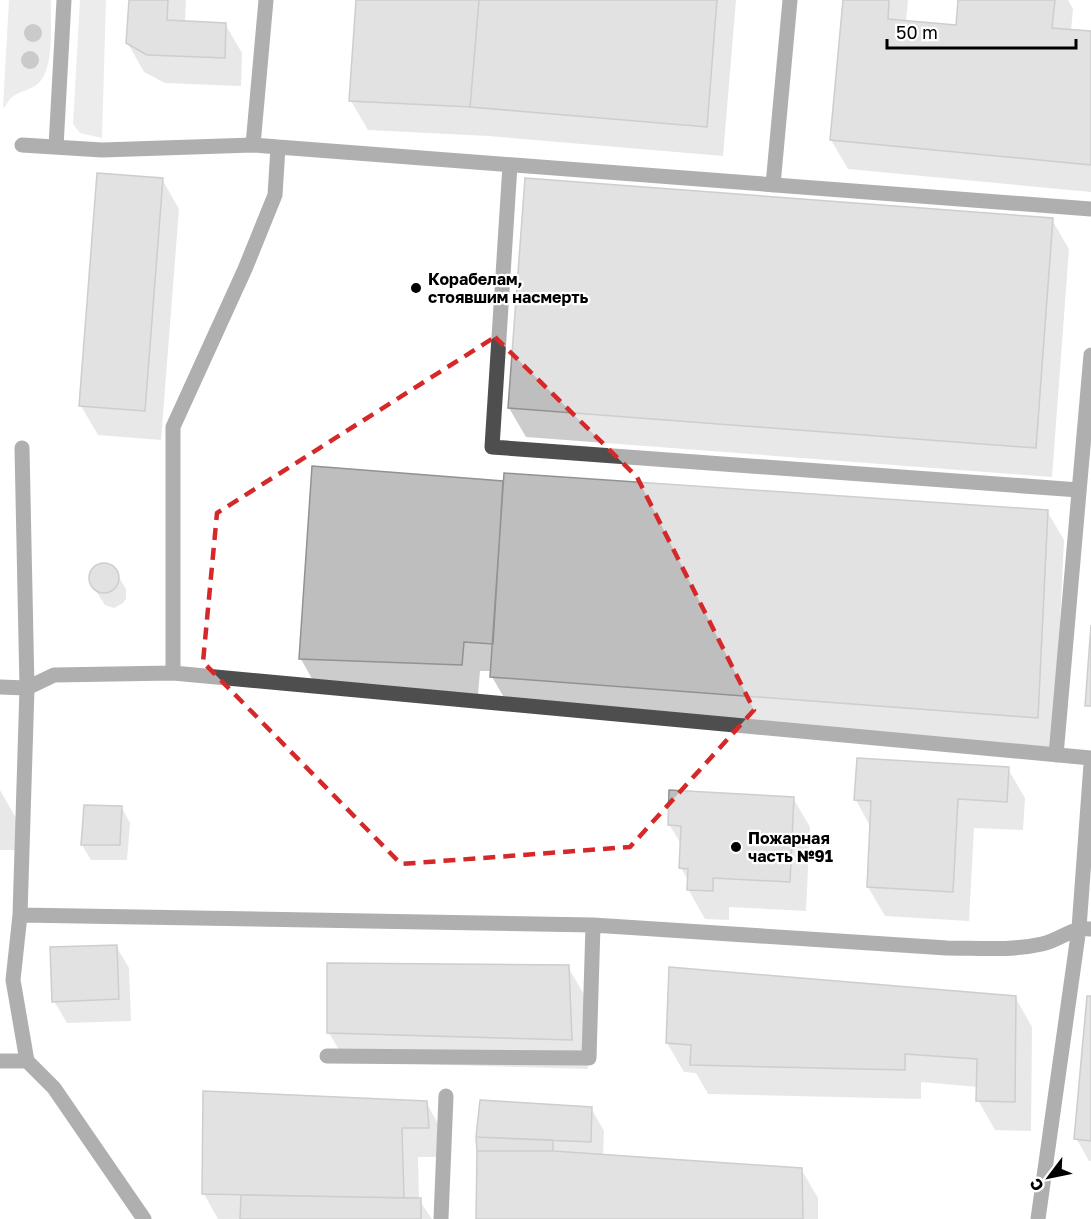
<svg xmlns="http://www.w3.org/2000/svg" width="1091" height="1219" viewBox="0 0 1091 1219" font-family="'Golos Text',sans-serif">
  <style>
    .green { fill: #d5d5d5 }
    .shadow { fill: #0003 }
    .building { fill: #bebebe; stroke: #929292; stroke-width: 1.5 }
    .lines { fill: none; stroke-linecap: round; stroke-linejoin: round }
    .minor { stroke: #4e4e4e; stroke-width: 15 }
    .tree { fill: #8b8b8b }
    .marked { fill: none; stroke: #d62828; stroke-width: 4.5; stroke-dasharray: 12 8; stroke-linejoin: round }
    .poi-dot { fill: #000; stroke: #fff; stroke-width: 2 }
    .labels { text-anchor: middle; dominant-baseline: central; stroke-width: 4.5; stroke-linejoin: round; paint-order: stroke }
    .poi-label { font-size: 16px; font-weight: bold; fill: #000; stroke: #fff; text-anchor: start }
  </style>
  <rect width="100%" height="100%" fill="#fff"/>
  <path class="green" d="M9,0H51C50,23 56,73 35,86C21,94 13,91 5,107H3Z
    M80,0H106L102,138L80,133L73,124Z"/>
  <path class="shadow" d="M131,0H186L185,22L225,24L242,53L241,86L165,83L144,72L127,42Z
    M358,0H736L723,156L488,136L368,130L351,101Z
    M844,0H908L906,22L957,27L960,0H1068L1073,9L1071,31L1091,33V192L848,169L831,140Z
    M162,179L179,209L161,440L98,435L81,406Z
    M1052,220L1069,249L1052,477L526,437L509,408Z
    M314,467L505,482L1047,511L1064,540L1054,747L509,706L492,677V671H480L478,694L317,688L301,659Z
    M100,564L112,566L126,589V599L123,603L114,608L105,605L90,582V573Z
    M1008,769L1025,798L1023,830L974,828L969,921L885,916L868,887L871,828L856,800Z
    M0,790L20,825L17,850H0Z
    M793,798L810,827L806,911L729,907V920L705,919L688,889L689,882L681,868L682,846L669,824Z
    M122,808L130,823L127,860H91L82,845Z
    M116,946L129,968L131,1021L67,1023L54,1001Z
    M568,967L585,996L588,1069L346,1062L329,1033Z
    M1015,997L1032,1027L1031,1131L995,1130L978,1100V1087L921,1082V1099L708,1094L696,1073L684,1072L667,1043Z
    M1091,998V1161H1089L1076,1138Z
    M426,1102L442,1131L445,1157H418L419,1200L432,1219H218L204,1194Z
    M591,1108L604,1131L603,1156L801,1169L818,1198V1219H477L478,1151Z"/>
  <path class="building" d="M129,0H168L167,20L226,23L225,58L147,55L126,43Z
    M356,0H479L470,107L349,101Z
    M479,0H717L707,127L470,107Z
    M843,0H889L888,19L956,25L958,0H1055L1052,28L1091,31V165L830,140Z
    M97,173L163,178L145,411L79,406Z
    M525,178L1053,218L1036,448L508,408Z
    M312,466L503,481L493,644L464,642L462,665L299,659Z
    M504,473L1048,510L1038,718L490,677Z
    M89 578a15 15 0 1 1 30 0a15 15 0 1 1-30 0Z
    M1091,625V706H1085Z
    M857,758L1009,767L1007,802L958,799L953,892L867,887L871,801L854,800Z
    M669,790L794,797L790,882L713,878V891L687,890L688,869L679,868L681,826L668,825Z
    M84,805L122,806L120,845H81Z
    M117,945L119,999L52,1002L50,947Z
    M327,963L569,965L572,1040L327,1033Z
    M669,967L1016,996L1015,1102L976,1101L977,1059L905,1054V1070L690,1065L691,1045L666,1043Z
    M1087,996H1091V1141L1074,1139Z
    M203,1091L427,1101L429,1128H402L404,1198L202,1194Z
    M480,1100L592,1107L591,1142L476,1137Z
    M476,1137L553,1140V1151H477Z
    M477,1151H553L802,1168L803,1219H476Z
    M241,1195L421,1198V1219H240Z"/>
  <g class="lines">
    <path class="minor" d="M22,145L102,150L253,145L278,147
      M253,145L266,0
      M56,147L64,0
      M510,165L492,447L1079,490
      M773,185L790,0
      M173,673V427L245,269L275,195L278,147L1091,209
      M0,687L27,688L54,675L173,673L1091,758
      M1056,755L1091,355
      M20,915L593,925L947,948C978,948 1011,951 1042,944C1061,940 1070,927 1091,929
      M327,1056L589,1058L593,925
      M0,1061H27L13,980L20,915L27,688L22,448
      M27,1061L54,1088L144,1219
      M441,1219L446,1096
      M1038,1219L1079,928L1091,764"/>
  </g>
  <g class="tree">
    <circle cx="33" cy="33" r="9"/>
    <circle cx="30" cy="60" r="9"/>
  </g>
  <path d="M0 0H1091V1219H0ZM495,337L637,477L754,710L630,847L401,864L203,662L217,513Z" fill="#fff" fill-opacity=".55" fill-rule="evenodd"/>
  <path class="marked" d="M495,337L637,477L754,710L630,847L401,864L203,662L217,513Z"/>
  <g class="poi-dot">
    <circle cx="416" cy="288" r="6"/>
    <circle cx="736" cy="847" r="6"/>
  </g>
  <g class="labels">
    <g class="poi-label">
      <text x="428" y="279">Корабелам,<tspan x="428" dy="18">стоявшим насмерть</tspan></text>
      <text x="748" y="838">Пожарная<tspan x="748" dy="18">часть №91</tspan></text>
    </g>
  </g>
  <g transform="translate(1049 1177) rotate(238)" stroke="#ffffff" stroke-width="4.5" paint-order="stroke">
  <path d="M0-4.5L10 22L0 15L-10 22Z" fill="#000000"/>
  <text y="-9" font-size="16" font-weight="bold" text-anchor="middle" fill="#000000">С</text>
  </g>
  <path d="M887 39v9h189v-9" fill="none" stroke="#000000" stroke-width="3"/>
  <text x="896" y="39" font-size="18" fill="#000000" stroke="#ffffff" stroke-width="4.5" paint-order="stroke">50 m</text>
</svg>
